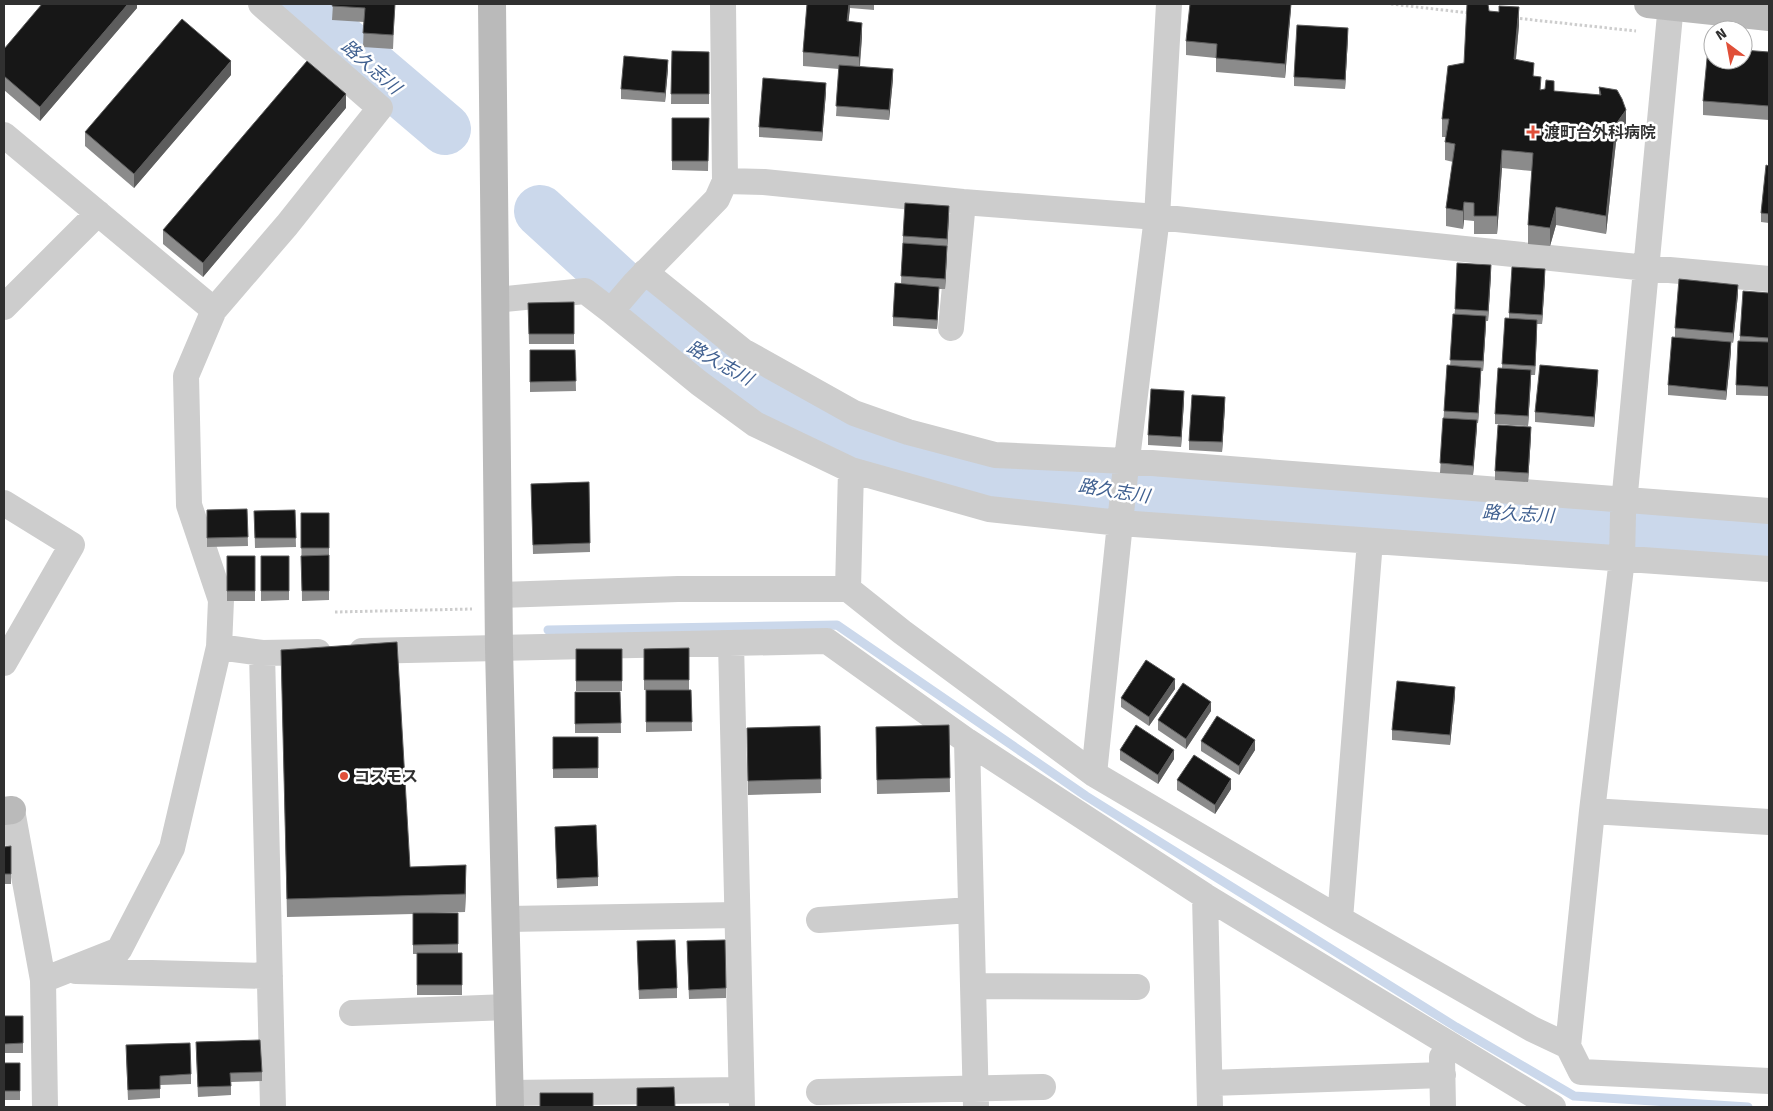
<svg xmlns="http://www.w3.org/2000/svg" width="1773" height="1111" viewBox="0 0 1773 1111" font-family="'Fira Sans','Noto Sans JP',sans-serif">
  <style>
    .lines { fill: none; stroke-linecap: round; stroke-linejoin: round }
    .stream { stroke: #cbd8eb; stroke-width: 9 }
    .river { stroke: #cbd8eb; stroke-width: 52 }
    .path { stroke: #cdcdcd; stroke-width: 3; stroke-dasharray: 2.5 2.5; stroke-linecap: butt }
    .street { stroke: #cdcdcd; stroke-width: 26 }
    .secondary { stroke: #bababa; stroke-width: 28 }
    .wall { fill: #8b8b8b }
    .shaded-wall { fill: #5d5d5d }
    .building { fill: #171717; stroke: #5d5d5d }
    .poi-dot { fill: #e04f38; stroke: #fff; stroke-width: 2 }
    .labels { text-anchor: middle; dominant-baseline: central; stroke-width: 5; stroke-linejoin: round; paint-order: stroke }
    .poi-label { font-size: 16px; font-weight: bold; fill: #303030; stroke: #fff; text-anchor: start }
    .water-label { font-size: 18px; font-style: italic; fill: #406090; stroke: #fff }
  </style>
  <rect width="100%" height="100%" fill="#fff"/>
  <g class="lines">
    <path class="stream" d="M548,630L837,625L1086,796L1456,1027L1574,1096L1748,1107"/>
    <path class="river" d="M298,4L445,129
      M540,211L684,343L884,453L1145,497L1580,517L1769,534"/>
    <path class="path" d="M1391,4L1469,13
      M1515,18L1636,31
      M335,612L472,609"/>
    <path class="street" d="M1671,4L1623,514L1622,559L1592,811L1568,1046L1581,1072L1769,1081
      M4,135L214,310
      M725,181L764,182L963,202L1157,217L1647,268L1769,279
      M645,272L743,351L854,413L908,432L995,455L1126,461L1769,511
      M496,300L585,291L611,311L635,283L717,199L725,181L723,4
      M4,307L98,213
      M611,311L699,383L755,424L851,470L989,509L1120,523L1769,569
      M951,328L963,202
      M4,503L72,545L4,663
      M848,589L851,470
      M498,595L678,589H848L902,632L1094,774L1340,919L1532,1029L1568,1046
      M731,643L742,1107
      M219,647L262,653L318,652
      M362,651L827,641L967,741L1205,896L1553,1107
      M262,653L273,1107
      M967,741L976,1107
      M1094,774L1125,475L1157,217L1169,4
      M12,810L43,980L45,1107
      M1592,811L1769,822
      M1205,896L1210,1107
      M505,919L737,915
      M1340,919L1370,541
      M819,920L971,910
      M76,971L270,976
      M43,980L119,950L172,848L219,647L221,600L189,505L186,376L214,310L287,225L380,108L261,4
      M973,986L1137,987
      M352,1013L508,1007
      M1442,1057L1443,1107
      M1210,1083L1443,1075
      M819,1092L1043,1087
      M510,1093L741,1090"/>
    <path class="secondary" d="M492,4L499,648L510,1107
      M1648,4L1769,17
      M4,811L12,810"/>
  </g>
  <path class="wall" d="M137,4V8L40,121L4,90V49Z
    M333,4H395L393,49L363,47L364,22L332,20Z
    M807,4H874V10L850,8L848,22L862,37L860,67L893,79L889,120L836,116L839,69L803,66V52Z
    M1291,4L1285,78L1216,72V58L1186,55V41Z
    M1489,11L1519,25L1516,59L1534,76L1541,90L1599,95V87L1626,128L1616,142L1606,234L1556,225L1550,246L1528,244V225L1532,171L1502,168L1497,234H1474V221L1464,220L1463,229L1446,226V208L1453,162L1445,160V142L1446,137H1442V119L1464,63Z
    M1348,37L1345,89L1294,86V77Z
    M672,51L709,52V104H671Z
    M1769,52V120L1703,115V101Z
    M668,69L665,102L621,99V89Z
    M231,75L134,188L85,146V132Z
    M826,92L822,141L759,137V127Z
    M346,108L203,277L163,244V230Z
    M672,118H709L708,171L672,170Z
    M1769,166V223L1761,222V213Z
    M949,216L945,289H939L937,329L893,326V317L901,284L903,236Z
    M1491,275L1488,321H1486L1483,371H1481L1478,423H1477L1473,475L1440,473L1444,411L1450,366L1455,309Z
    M1545,279L1542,324H1537L1535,375H1531L1528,426L1495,424V414L1502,368L1505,318L1509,319V313Z
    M1769,293V396L1736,395V385L1740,336Z
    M1738,294L1733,343L1731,342V352L1726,400L1668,395V385L1675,337V328Z
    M574,302V344H529L528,303Z
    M530,350H575L576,391L530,392Z
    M1598,379L1594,427L1535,422V412Z
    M1184,401L1181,447L1148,445V435Z
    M1225,406L1222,452L1189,450V441Z
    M1531,436L1528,482L1495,480V471Z
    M589,482L590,552L533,554L531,484Z
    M247,509L248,546L207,547V510Z
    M295,510L296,547L255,548L254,511Z
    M301,513H329V600L302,601Z
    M227,556H255V601H227Z
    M261,556H289V600L261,601Z
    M689,648V690H644V649Z
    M576,649H622V691H576Z
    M281,650L410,867L466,883L465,912L432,913H458V953H462V995H417V954H413V914L287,917Z
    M1175,689L1149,726L1121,707V698Z
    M646,690H691L692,731L646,732Z
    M575,692H620L621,733H575Z
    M1455,696L1450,745L1392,740V730Z
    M1211,711L1186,749L1158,730V720Z
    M949,725L950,792L877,794L876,727Z
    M820,726L821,793L748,795L747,728Z
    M553,737H598V778H553Z
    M1201,741L1255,750L1239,775L1201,751Z
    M1120,750L1174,759L1158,784L1120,760Z
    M1177,780L1231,789L1215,814L1177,790Z
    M555,827L598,877V886L557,888Z
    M11,846V884H4V847Z
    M637,941L677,988V998L639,999Z
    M687,951L726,988V998L689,999Z
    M4,1016H23V1053H4Z
    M196,1052L262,1072V1081L231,1082V1095L198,1097Z
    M126,1055L191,1074V1084L160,1085V1098L128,1100Z
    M4,1063H20V1100H4Z"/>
  <path class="shaded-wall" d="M128,4H137V8L40,121V107Z
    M849,4H850V8L847,36V21Z
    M1291,4V9L1285,78V64Z
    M1519,7V25L1514,77V59Z
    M862,23V37L859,71V57Z
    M1348,28V37L1345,89V80Z
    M668,60V69L665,102V93Z
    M231,61V75L134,188V174Z
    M893,69V79L889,120V110Z
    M826,83V92L822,141V132Z
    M346,94V108L203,277V263Z
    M1626,110V128L1616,142L1606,234V216L1616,124Z
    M1502,150V168L1497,234V216Z
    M1464,202V220L1463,229V211Z
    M949,206V216L947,249V239Z
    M1556,207V225L1550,246V228Z
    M947,246V256L945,289V279Z
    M1491,265V275L1488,321V311Z
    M1545,269V279L1542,324V315Z
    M1738,285V294L1733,343V333Z
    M939,287V296L937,329V320Z
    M1486,316V325L1483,371V361Z
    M1537,320V330L1535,375V366Z
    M1731,342V352L1726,400V391Z
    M1481,368V377L1478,423V413Z
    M1531,370V380L1528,426V416Z
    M1598,370V379L1594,427V417Z
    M1184,391V401L1181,447V437Z
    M1225,397V406L1222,452V442Z
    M1477,420V429L1473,475V466Z
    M1531,427V436L1528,482V473Z
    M1175,679V689L1149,726V717Z
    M1455,687V696L1450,745V735Z
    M1211,702V711L1186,749V739Z
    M1255,740V750L1239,775V766Z
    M1174,750V759L1158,784V775Z
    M1231,779V789L1215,814V805Z
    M466,865V883L465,912V894Z"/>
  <path class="building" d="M42,4H128L40,107L4,76V49Z
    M333,4H395L393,35L363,33L365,8L332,6Z
    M807,4H849L847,21L862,23L859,57L803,52Z
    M1190,4H1291L1285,64L1216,58L1217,44L1186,41Z
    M1467,4H1488L1489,11L1499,12V6L1519,7L1514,59L1534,63L1533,76L1541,77L1540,90L1545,89L1546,80L1554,81V91L1601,95L1599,87L1617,90L1622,99L1626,110L1616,124L1606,216L1556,207L1550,228L1528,225L1533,153L1502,150L1497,216H1474V203L1464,202L1463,211L1446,208L1455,144L1445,142L1449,119H1442L1448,66L1464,63Z
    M182,19L231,61L134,174L85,132Z
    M1297,25L1348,28L1345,80L1294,77Z
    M1708,48H1713V60H1743V50L1769,52V106L1703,101Z
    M672,51L709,52V94H671Z
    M624,56L668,60L665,93L621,89Z
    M307,61L346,94L203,263L163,230Z
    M839,65L893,69L889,110L836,106Z
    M763,78L826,83L822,132L759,127Z
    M672,118H709L708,161H672Z
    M1766,165L1769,166V214L1761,213Z
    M905,203L949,206L947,239L903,236Z
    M903,243L947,246L945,279L901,276Z
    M1457,263L1491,265L1488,311L1455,309Z
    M1512,267L1545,269L1542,315L1509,313Z
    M1679,279L1738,285L1733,333L1675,328Z
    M895,283L939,287L937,320L893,317Z
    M1743,291L1769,293V338L1740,336Z
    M574,302V334H529L528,303Z
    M1453,314L1486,316L1483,361L1450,360Z
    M1505,318L1537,320L1535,366L1502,364Z
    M1672,337L1731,342L1726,391L1668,385Z
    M1738,341L1769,342V387L1736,385Z
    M530,350H575L576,381L530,382Z
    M1447,365L1481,368L1478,413L1444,411Z
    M1540,365L1598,370L1594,417L1535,412Z
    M1498,368L1531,370L1528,416L1495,414Z
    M1151,389L1184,391L1181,437L1148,435Z
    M1192,395L1225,397L1222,442L1189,441Z
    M1443,418L1477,420L1473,466L1440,463Z
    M1498,425L1531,427L1528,473L1495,471Z
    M589,482L590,543L533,545L531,484Z
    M247,509L248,537L207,538V510Z
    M295,510L296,538H255L254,511Z
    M301,513H329V548H301Z
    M329,555V591H302L301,556Z
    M227,556H255V591H227Z
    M261,556H289V591H261Z
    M397,642L410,867L466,865L465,894L287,899L281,650Z
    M689,648V680H644V649Z
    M576,649H622V681H576Z
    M1146,660L1175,679L1149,717L1121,698Z
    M1397,681L1455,687L1450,735L1392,730Z
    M1183,683L1211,702L1186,739L1158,720Z
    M646,690H691L692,722H646Z
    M575,692H620L621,723L575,724Z
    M1217,716L1255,740L1239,766L1201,741Z
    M949,725L950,778L877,780L876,727Z
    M1136,725L1174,750L1158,775L1120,750Z
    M820,726L821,779L748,781L747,728Z
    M553,737H598V768L553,769Z
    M1194,755L1231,779L1215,805L1177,780Z
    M596,825L598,877L557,879L555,827Z
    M11,846V874H4V847Z
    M413,913H458V944L413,945Z
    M675,940L677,988L639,990L637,941Z
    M725,940L726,988L689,990L687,941Z
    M417,953H462V985H417Z
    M4,1016H23V1043L4,1044Z
    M260,1040L262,1072L230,1073L231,1086L198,1087L196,1042Z
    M190,1043L191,1074L160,1076V1089L128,1090L126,1045Z
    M4,1063H20V1091H4Z
    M674,1087L675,1107H637V1088Z
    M540,1093H593V1107H540Z"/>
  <g class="poi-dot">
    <path d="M1530.5 124.5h5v5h5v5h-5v5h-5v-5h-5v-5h5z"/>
    <circle cx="344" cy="776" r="5"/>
  </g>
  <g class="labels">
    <g class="poi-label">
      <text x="1544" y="132">渡町台外科病院</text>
      <text x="354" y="776">コスモス</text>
    </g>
    <g class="water-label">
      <text transform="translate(371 67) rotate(41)">路久志川</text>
      <text transform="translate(720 363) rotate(29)">路久志川</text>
      <text transform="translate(1114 491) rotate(9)">路久志川</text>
      <text transform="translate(1518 514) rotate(3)">路久志川</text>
    </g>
  </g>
  <rect width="1773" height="1111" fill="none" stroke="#303030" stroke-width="10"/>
  <g transform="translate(1728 45) rotate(328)"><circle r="24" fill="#ffffff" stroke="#acacac"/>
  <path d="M0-4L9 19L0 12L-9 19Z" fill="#e04f38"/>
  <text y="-8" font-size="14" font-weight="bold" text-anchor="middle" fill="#303030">N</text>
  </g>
</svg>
